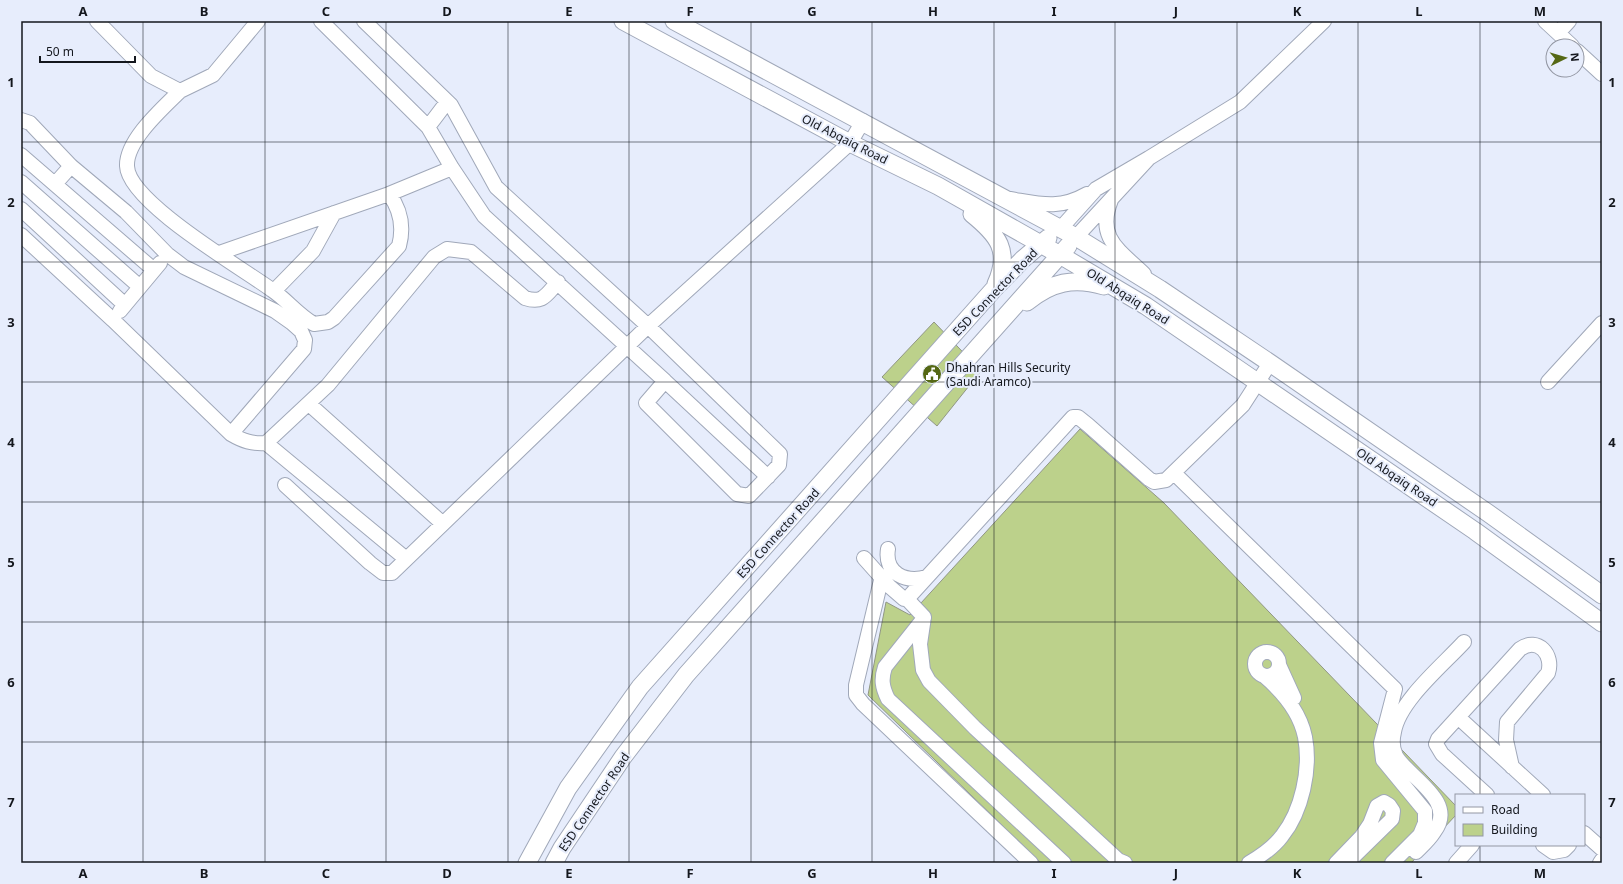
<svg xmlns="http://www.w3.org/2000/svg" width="1623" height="884" viewBox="0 0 1623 884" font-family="'Noto Sans',sans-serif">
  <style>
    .building { fill: #bcd18b; stroke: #919785 }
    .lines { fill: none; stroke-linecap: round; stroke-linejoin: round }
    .minor-casing { stroke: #a0a8b9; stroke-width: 16 }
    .major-casing { stroke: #a0a8b9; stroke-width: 19 }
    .minor { stroke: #fff; stroke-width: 14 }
    .major { stroke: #fff; stroke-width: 17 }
    .grid { fill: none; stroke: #14171d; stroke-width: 1; stroke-opacity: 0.55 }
    .labels { text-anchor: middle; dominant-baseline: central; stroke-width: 4; stroke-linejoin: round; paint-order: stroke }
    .street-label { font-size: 12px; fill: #14171d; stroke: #e7edfc }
    .poi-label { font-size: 12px; fill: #14171d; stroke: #e7edfc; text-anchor: start }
    .neatline { fill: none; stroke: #14171d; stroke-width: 1.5 }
    .grid-label { font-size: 13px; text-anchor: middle; font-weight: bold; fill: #14171d }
  </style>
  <rect width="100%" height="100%" fill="#e7edfc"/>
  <path class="building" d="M934,322L981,371L937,426L882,377Z
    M1080,429L1164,503L1456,806V815L1411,863H1041L868,695L886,602L910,615Z"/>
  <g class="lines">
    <g class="minor-casing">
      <path id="minor" d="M97,21L151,76L180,91L213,75L258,21
        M321,21L428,127L452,168L484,216L665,381L646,403L737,494L749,496L779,465L780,454L648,326L496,187L451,105L364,21
        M1545,21L1572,46
        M1558,33L1569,21
        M1577,51L1602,74
        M180,91C163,108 126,140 127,166C128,202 242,268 272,290C287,300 298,315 314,324L328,322L334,318L399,246C404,227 401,210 389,194L452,168
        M21,120L30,123L71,166L126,212L167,254L184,267L275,311L292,323L301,331L305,340L304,349L231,434
        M428,127L447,102
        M21,155L154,270
        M1149,158L1240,102L1324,21
        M21,182L140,287
        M55,184L71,166
        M1010,199C1040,204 1059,210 1087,194
        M1111,200C1096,238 1119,250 1144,274
        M21,209L125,305
        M1061,228L1096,189L1149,158L1076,237
        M21,235L113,320L231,434C243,441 252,444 266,443L328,385L434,257L447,249L471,252L525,298C543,304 546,295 558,282
        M219,253L389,194
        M274,291L313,251L334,213
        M120,311L160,263
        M665,381L768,477
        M1548,382L1602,323
        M309,404L442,523
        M266,443L405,558
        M1174,473L1395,689L1381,743L1383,760L1425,811V823L1420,835L1392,863
        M285,485L370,563L383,573H392L648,326L850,143L863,121
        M888,549C884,574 906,583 927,577
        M864,558L889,586L904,599H907L1073,417H1078L1088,425L1149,479L1154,482L1166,480L1243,405L1270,363
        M882,576L856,685V695L863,704L1031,863
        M907,599L924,617L920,644L923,670L929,681L975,728L1118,860L1125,863
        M924,618L885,667C881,679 882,687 888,699L1064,863
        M1255 664a12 12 0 1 1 24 0a12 12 0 1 1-24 0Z
        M1279,665L1294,698
        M1458,717L1543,795
        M1487,795L1442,754L1436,744L1438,739L1520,649C1538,636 1554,655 1548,673L1507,722L1506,740L1512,767
        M1584,833L1602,849
        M1543,845L1553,852L1564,850L1569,845
        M1416,852C1422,846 1429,840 1434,832C1458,801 1409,778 1396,756C1392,748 1392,740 1394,732C1399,701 1443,665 1464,642
        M1249,863C1261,856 1273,848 1282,836C1302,811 1311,769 1305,737C1300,712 1282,691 1263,675
        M1336,863L1362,836L1370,824L1377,806L1384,802L1389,805L1393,811L1392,819L1347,863
        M1456,863L1472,845
        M1600,863L1602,860"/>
    </g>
    <g class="major-casing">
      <path id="major" d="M623,21L850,143L938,186L1060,255L1146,306L1475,531L1602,623
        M674,21L1076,237L1160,289L1270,363L1488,513L1602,595
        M972,214C998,235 1011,251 996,284
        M1027,302C1051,282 1074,277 1104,286
        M527,863L568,788L640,687L993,290L1023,259L1048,238
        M554,863L562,848L623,757L686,675L1068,246"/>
    </g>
    <use href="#minor" class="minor"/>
    <use href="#major" class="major"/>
  </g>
  <path class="grid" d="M143,21V863M265,21V863M386,21V863M508,21V863M629,21V863M751,21V863M872,21V863M994,21V863M1115,21V863M1237,21V863M1358,21V863M1480,21V795M21,142H1602M21,262H1602M21,382H1602M21,502H1602M21,622H1602M21,742H1602M1480,845V863"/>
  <defs>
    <g id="civic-disc" transform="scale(1)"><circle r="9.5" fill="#556815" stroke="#e7edfc"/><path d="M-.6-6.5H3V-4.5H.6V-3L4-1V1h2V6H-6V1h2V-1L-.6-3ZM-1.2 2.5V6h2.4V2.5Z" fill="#fff"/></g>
  </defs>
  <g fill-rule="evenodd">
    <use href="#civic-disc" x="932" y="374"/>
  </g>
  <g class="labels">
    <g class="street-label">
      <text transform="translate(845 139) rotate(27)">Old Abqaiq Road</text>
      <text transform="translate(995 292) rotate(-46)">ESD Connector Road</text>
      <text transform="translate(1128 296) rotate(32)">Old Abqaiq Road</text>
      <text transform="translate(1397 477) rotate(34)">Old Abqaiq Road</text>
      <text transform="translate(778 533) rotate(-48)">ESD Connector Road</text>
      <text transform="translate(594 802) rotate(-56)">ESD Connector Road</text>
    </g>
    <g class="poi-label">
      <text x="946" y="367">Dhahran Hills Security<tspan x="946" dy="14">(Saudi Aramco)</tspan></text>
    </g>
  </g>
  <rect width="1623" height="884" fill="none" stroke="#e7edfc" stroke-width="44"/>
  <rect x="1455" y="794" width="130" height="52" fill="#e7edfc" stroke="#9397a3"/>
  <rect x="1463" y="807" width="20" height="6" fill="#ffffff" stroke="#9397a3"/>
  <text x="1491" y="814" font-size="12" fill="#14171d">Road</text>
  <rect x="1463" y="824" width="20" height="12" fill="#bcd18b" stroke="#9397a3"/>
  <text x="1491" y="834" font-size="12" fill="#14171d">Building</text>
  <g transform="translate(1565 58) rotate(85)"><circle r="19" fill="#e7edfc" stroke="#9397a3"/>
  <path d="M0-3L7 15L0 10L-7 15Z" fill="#556815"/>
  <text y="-6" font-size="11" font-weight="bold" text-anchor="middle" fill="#14171d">N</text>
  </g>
  <path d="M40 56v6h95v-6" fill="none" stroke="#14171d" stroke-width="2"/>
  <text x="46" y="56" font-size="12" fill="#14171d" stroke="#e7edfc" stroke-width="3" paint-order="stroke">50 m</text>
  <rect x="22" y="22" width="1579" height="840" class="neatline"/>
  <g class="grid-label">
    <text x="83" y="16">A</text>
    <text x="204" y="16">B</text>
    <text x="326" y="16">C</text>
    <text x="447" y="16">D</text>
    <text x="569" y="16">E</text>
    <text x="690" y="16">F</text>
    <text x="812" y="16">G</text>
    <text x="933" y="16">H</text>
    <text x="1054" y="16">I</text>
    <text x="1176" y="16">J</text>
    <text x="1297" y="16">K</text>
    <text x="1419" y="16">L</text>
    <text x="1540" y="16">M</text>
    <text x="11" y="87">1</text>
    <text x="1612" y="87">1</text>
    <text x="11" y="207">2</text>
    <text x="1612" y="207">2</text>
    <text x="11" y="327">3</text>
    <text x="1612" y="327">3</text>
    <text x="11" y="447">4</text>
    <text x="1612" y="447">4</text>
    <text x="11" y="567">5</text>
    <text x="1612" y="567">5</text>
    <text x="11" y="687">6</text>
    <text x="1612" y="687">6</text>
    <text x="11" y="807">7</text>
    <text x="1612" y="807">7</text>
    <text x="83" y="878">A</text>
    <text x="204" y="878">B</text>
    <text x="326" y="878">C</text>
    <text x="447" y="878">D</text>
    <text x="569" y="878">E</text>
    <text x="690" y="878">F</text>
    <text x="812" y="878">G</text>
    <text x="933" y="878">H</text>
    <text x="1054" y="878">I</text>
    <text x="1176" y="878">J</text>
    <text x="1297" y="878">K</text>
    <text x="1419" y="878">L</text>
    <text x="1540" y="878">M</text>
  </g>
</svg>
